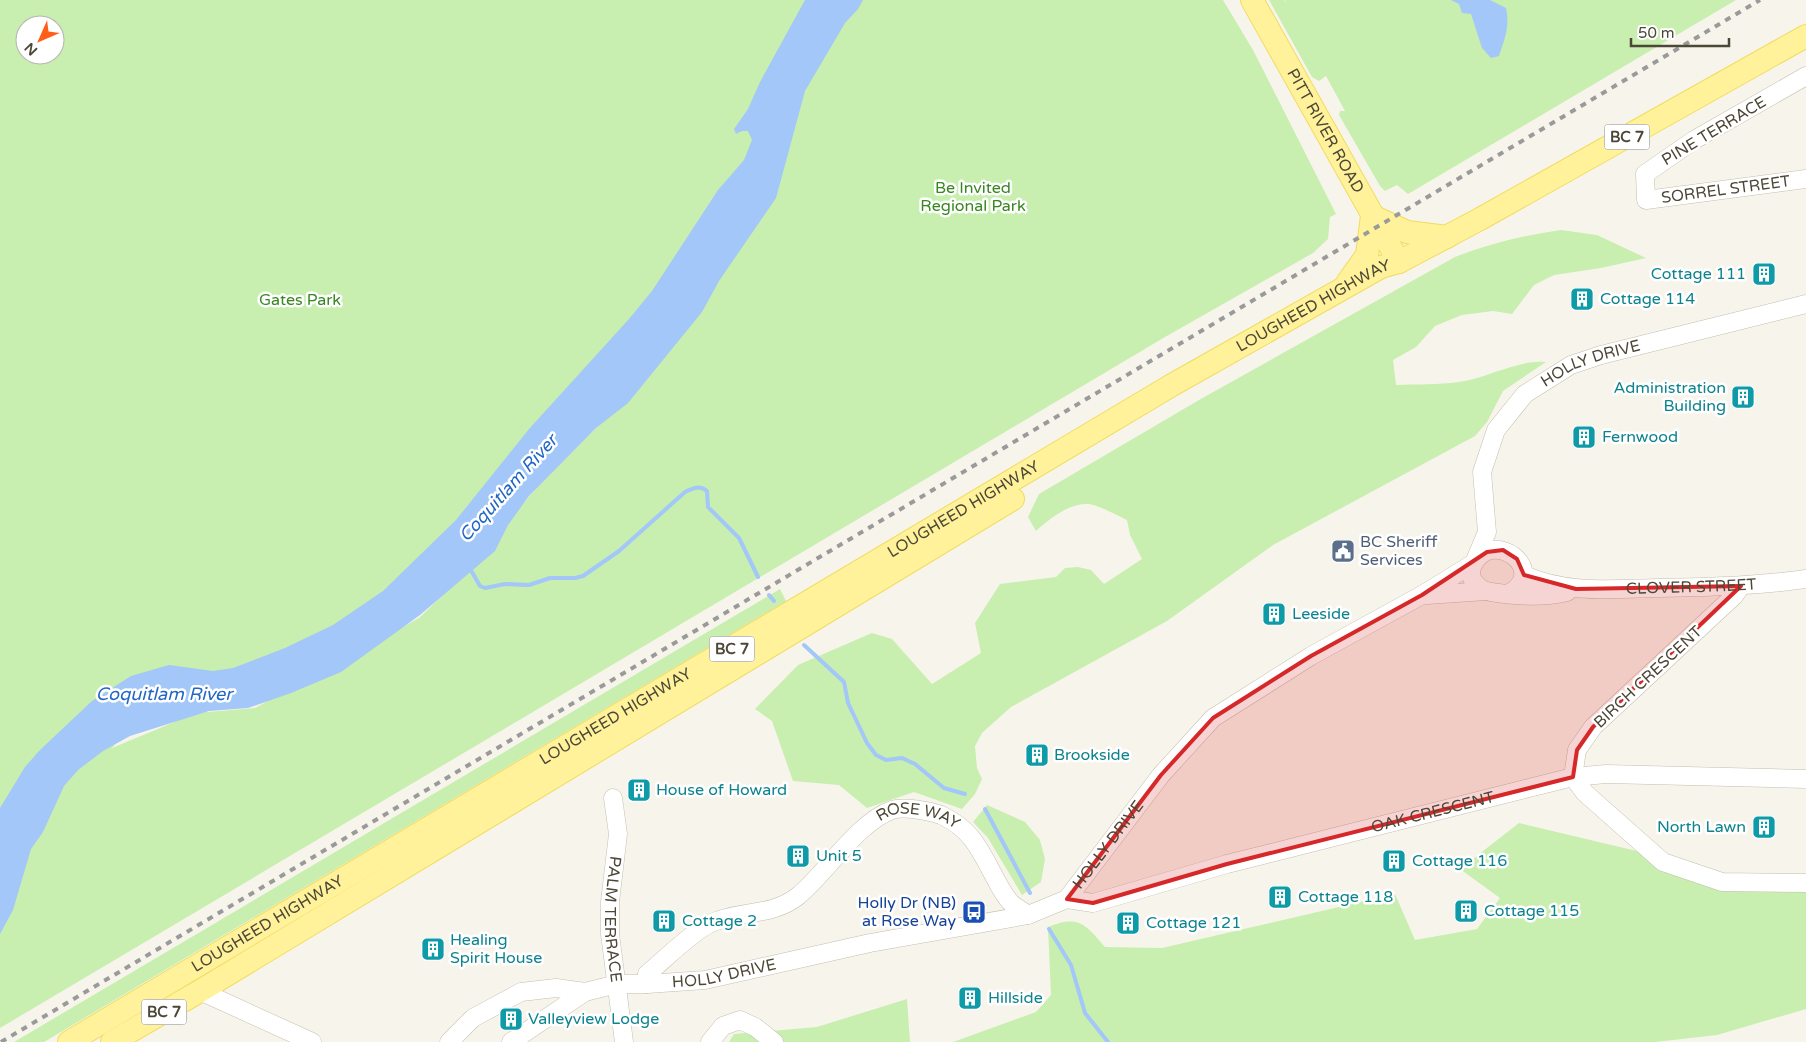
<svg xmlns="http://www.w3.org/2000/svg" width="1806" height="1042" viewBox="0 0 1806 1042" font-family="'Varela Round',sans-serif">
  <style>
    .green { fill: #c8eeb0; fill-rule: evenodd }
    .water { fill: #a2c7f8 }
    .lines { fill: none; stroke-linecap: round; stroke-linejoin: round }
    .stream { stroke: #a2c7f8; stroke-width: 4 }
    .minor-casing { stroke: #c4bfac; stroke-width: 19 }
    .major-casing { stroke: #f0dc5f; stroke-width: 24 }
    .minor { stroke: #fff; stroke-width: 18 }
    .major { stroke: #fff29b; stroke-width: 22 }
    .rail { stroke: #9a9a9a; stroke-width: 4; stroke-dasharray: 6 6; stroke-linecap: butt }
    .marked { fill: #d62828; fill-opacity: 0.2; stroke: #d62828; stroke-width: 4; stroke-linejoin: round }
    .labels { text-anchor: middle; dominant-baseline: central; stroke-width: 5; stroke-linejoin: round; paint-order: stroke }
    .shield { fill: #fff; stroke: #827e73; stroke-width: 1 }
    .shield-label { font-size: 15px; font-weight: bold; fill: #4c4737 }
    .street-label { font-size: 16px; fill: #4c4737; stroke: #fff }
    .park-label { font-size: 16px; fill: #398623; stroke: #fff }
    .culture-label { font-size: 16px; fill: #0d838f; stroke: #fff; text-anchor: start }
    .service-label { font-size: 16px; fill: #4e5e75; stroke: #fff; text-anchor: start }
    .transit-label { font-size: 16px; fill: #164399; stroke: #fff; text-anchor: end }
    .water-label { font-size: 18px; font-style: italic; fill: #2367c5; stroke: #fff }
  </style>
  <rect width="100%" height="100%" fill="#f7f5eb"/>
  <path class="green" d="M0,0H1223L1253,50L1336,214L1330,217L1328,239L1313,253L1165,337L0,1028ZM25,25H55V55H25ZM595,422L600,424L538,486L465,574L419,618L255,708L196,713L112,748L132,726L455,574Z
    M1269,0H1284L1286,3L1285,0H1736L1408,194L1397,185L1385,191L1380,186L1339,115L1340,111H1345L1326,76L1319,81L1312,77Z
    M1561,230L1597,235L1646,258L1601,268L1554,275L1534,285L1512,314L1493,311L1462,315L1435,326L1416,347L1393,360L1396,385C1417,384 1438,385 1459,382C1487,378 1520,359 1546,362L1503,391L1487,422L1475,436L1273,545L1167,621L1011,707L982,733L975,746L977,768L982,779L975,794L962,809L914,792L867,808L839,785L793,781L772,721L755,709L798,665L872,633L892,639L932,684L981,653L975,623L1000,584L1056,577L1065,568L1078,567L1091,570L1104,584L1142,559L1130,535L1127,520C1118,516 1097,504 1087,504C1069,503 1048,520 1036,531L1028,517L1039,494L1199,400L1455,257C1488,244 1525,235 1561,230Z
    M780,589L786,601L44,1042H14Z
    M987,805L1025,822L1040,840L1045,859L1041,882L1022,895L988,838L973,822Z
    M1519,823L1641,852L1683,876L1806,891V1009L1717,1035L1655,1042H953L1036,1012L1051,995L1048,927C1079,914 1086,925 1105,947L1162,948L1395,894L1415,940L1477,929L1500,898L1460,869Z
    M907,999L910,1042H729L734,1034L817,1027Z"/>
  <path class="water" d="M805,0H863L858,9L845,23L805,91L776,198L719,281L702,312L628,403L596,428L529,496L508,525L495,551L420,615L341,672L291,693L248,708L209,711L130,736L103,751L78,770L64,786L43,832L31,849L13,910L0,934V808L25,767L39,751L92,701L131,676L169,665L213,671L233,668L285,648L333,625L383,591L456,520L529,429L629,319L652,291L718,190L744,160L752,140L748,131H742L736,134L734,129L748,109L760,82Z
    M1451,0H1490L1506,8C1510,26 1505,38 1499,56L1491,58L1482,48L1471,14L1462,13L1459,4Z"/>
  <g class="lines">
    <path class="stream" d="M472,572L480,586L485,588L505,584L529,585L550,578H575L583,576L619,551L685,492C693,488 700,485 707,491L708,507L739,538L758,577
      M769,595L774,601
      M804,645L844,682L848,703L867,743L876,755L886,760L902,758L915,764L944,788L965,794
      M985,809L1030,893
      M1049,929L1071,965L1085,1013L1108,1042"/>
    <g class="minor-casing">
      <g id="minor">
        <path id="s1" d="M1806,76L1694,140L1645,174L1646,200L1806,179"/>
        <path id="s2" d="M1524,575C1566,594 1613,589 1658,588C1708,587 1757,586 1806,579"/>
        <path d="M1741,586L1734,596L1593,727L1577,750L1573,777L1585,793L1663,862L1722,882L1806,883"/>
        <path d="M1508,594C1551,571 1492,526 1473,565C1470,572 1470,577 1475,583C1479,588 1484,591 1491,592C1516,596 1543,598 1567,592"/>
        <path d="M1427,595L1486,591"/>
        <path id="s3" d="M613,798L618,834L610,902V934L624,1042"/>
        <path id="s4" d="M1067,899L1093,903L1227,864L1573,777L1606,774L1806,779"/>
        <path id="s5" d="M647,984V974C663,961 692,932 709,924C738,910 772,917 798,896C827,872 858,822 892,810C903,806 930,811 941,815C971,829 979,848 994,876C999,886 1004,896 1012,904C1017,908 1023,911 1028,915"/>
        <path d="M200,991L312,1042"/>
        <path id="s6" d="M449,1042L473,1018L521,992L556,988L585,992L617,984H647L705,980L870,943L1028,915L1067,899L1161,775L1213,718L1311,656L1422,595L1474,563L1487,532L1482,472L1496,430L1525,394L1571,365L1601,355L1806,304"/>
        <path d="M511,1042L585,992"/>
        <path d="M710,1042L723,1026L740,1020L755,1027L774,1042"/>
      </g>
    </g>
    <g class="major-casing">
      <g id="major">
        <path id="s7" d="M1252,0L1399,262"/>
        <path d="M1372,216L1407,232L1447,237"/>
        <path d="M1347,283L1367,255L1372,216"/>
        <path id="s8" d="M69,1042L1172,385L1381,267L1399,262L1480,219L1806,36"/>
        <path d="M112,1042L200,991L1013,499"/>
      </g>
    </g>
    <use href="#minor" class="minor"/>
    <use href="#major" class="major"/>
    <path class="rail" d="M1,1042L1760,0"/>
  </g>
  <path class="marked" d="M1503,550L1517,559L1524,575L1576,589L1741,586L1593,727L1577,750L1573,777L1227,864L1093,903L1067,899L1161,775L1213,718L1311,656L1422,595L1487,552Z"/>
  <defs>
    <g id="building-square" transform="scale(1.25)"><rect x="-9" y="-9" width="18" height="18" rx="4" fill="#0f9aa8" stroke="#fff"/><path d="M-4-6H4V6H1V3H-1V6H-4ZM-2.5-4.3h1.7v1.8h-1.7ZM.8-4.3h1.7v1.8H.8ZM-2.5-1h1.7V.8h-1.7ZM.8-1h1.7V.8H.8Z" fill="#fff"/></g>
    <g id="civic-square" transform="scale(1.25)"><rect x="-9" y="-9" width="18" height="18" rx="4" fill="#5c6f8a" stroke="#fff"/><path d="M-.6-6.5H3V-4.5H.6V-3L4-1V1h2V6H-6V1h2V-1L-.6-3ZM-1.2 2.5V6h2.4V2.5Z" fill="#fff"/></g>
    <g id="bus-square" transform="scale(1.25)"><rect x="-9" y="-9" width="18" height="18" rx="4" fill="#1a4fb4" stroke="#fff"/><path d="M-5-6H5V4H4V6H2V4H-2V6H-4V4H-5ZM-3.5-4V0h7V-4ZM-3.5 1.2v1.5H-2V1.2ZM2 1.2v1.5H3.5V1.2Z" fill="#fff"/></g>
  </defs>
  <g fill-rule="evenodd">
    <use href="#building-square" x="1764" y="274"/>
    <use href="#building-square" x="1582" y="299"/>
    <use href="#building-square" x="1743" y="397"/>
    <use href="#building-square" x="1584" y="437"/>
    <use href="#civic-square" x="1343" y="551"/>
    <use href="#building-square" x="1274" y="614"/>
    <use href="#building-square" x="1037" y="755"/>
    <use href="#building-square" x="639" y="790"/>
    <use href="#building-square" x="1764" y="827"/>
    <use href="#building-square" x="798" y="856"/>
    <use href="#building-square" x="1394" y="861"/>
    <use href="#building-square" x="1280" y="897"/>
    <use href="#building-square" x="1466" y="911"/>
    <use href="#bus-square" x="974" y="912"/>
    <use href="#building-square" x="664" y="921"/>
    <use href="#building-square" x="1128" y="923"/>
    <use href="#building-square" x="433" y="949"/>
    <use href="#building-square" x="970" y="998"/>
    <use href="#building-square" x="511" y="1019"/>
  </g>
  <g class="labels">
    <g class="shield">
      <rect x="1604.5" y="124.5" width="45" height="25" rx="4"/>
      <rect x="709.5" y="636.5" width="45" height="25" rx="4"/>
      <rect x="141.5" y="999.5" width="45" height="25" rx="4"/>
    </g>
    <g class="shield-label">
      <text x="1627" y="137">BC 7</text>
      <text x="732" y="649">BC 7</text>
      <text x="164" y="1012">BC 7</text>
    </g>
    <g class="street-label">
      <text transform="translate(1714 131) rotate(-31)">PINE TERRACE</text>
      <text stroke="none"><textPath href="#s7" startOffset="150">PITT RIVER ROAD</textPath></text>
      <text stroke="none"><textPath href="#s1" startOffset="295">SORREL STREET</textPath></text>
      <text stroke="none"><textPath href="#s8" startOffset="1446">LOUGHEED HIGHWAY</textPath></text>
      <text stroke="none"><textPath href="#s6" startOffset="1440">HOLLY DRIVE</textPath></text>
      <text stroke="none"><textPath href="#s8" startOffset="1041">LOUGHEED HIGHWAY</textPath></text>
      <text stroke="none"><textPath href="#s2" startOffset="169">CLOVER STREET</textPath></text>
      <text transform="translate(1648 677) rotate(-43)">BIRCH CRESCENT</text>
      <text stroke="none"><textPath href="#s8" startOffset="636">LOUGHEED HIGHWAY</textPath></text>
      <text stroke="none"><textPath href="#s4" startOffset="378">OAK CRESCENT</textPath></text>
      <text stroke="none"><textPath href="#s5" startOffset="339">ROSE WAY</textPath></text>
      <text stroke="none"><textPath href="#s6" startOffset="714">HOLLY DRIVE</textPath></text>
      <text stroke="none"><textPath href="#s3" startOffset="122">PALM TERRACE</textPath></text>
      <text stroke="none"><textPath href="#s8" startOffset="231">LOUGHEED HIGHWAY</textPath></text>
      <text stroke="none"><textPath href="#s6" startOffset="294">HOLLY DRIVE</textPath></text>
    </g>
    <g class="park-label">
      <text x="973" y="188">Be Invited<tspan x="973" dy="18">Regional Park</tspan></text>
      <text x="300" y="300">Gates Park</text>
    </g>
    <g class="culture-label">
      <text x="1746" y="274" text-anchor="end">Cottage 111</text>
      <text x="1600" y="299">Cottage 114</text>
      <text x="1726" y="388" text-anchor="end">Administration<tspan x="1726" dy="18">Building</tspan></text>
      <text x="1602" y="437">Fernwood</text>
      <text x="1292" y="614">Leeside</text>
      <text x="1054" y="755">Brookside</text>
      <text x="656" y="790">House of Howard</text>
      <text x="1746" y="827" text-anchor="end">North Lawn</text>
      <text x="816" y="856">Unit 5</text>
      <text x="1412" y="861">Cottage 116</text>
      <text x="1298" y="897">Cottage 118</text>
      <text x="1484" y="911">Cottage 115</text>
      <text x="682" y="921">Cottage 2</text>
      <text x="1146" y="923">Cottage 121</text>
      <text x="450" y="940">Healing<tspan x="450" dy="18">Spirit House</tspan></text>
      <text x="988" y="998">Hillside</text>
      <text x="528" y="1019">Valleyview Lodge</text>
    </g>
    <g class="service-label">
      <text x="1360" y="542">BC Sheriff<tspan x="1360" dy="18">Services</tspan></text>
    </g>
    <g class="transit-label">
      <text x="956" y="903">Holly Dr (NB)<tspan x="956" dy="18">at Rose Way</tspan></text>
    </g>
    <g class="water-label">
      <text transform="translate(508 488) rotate(-48)">Coquitlam River</text>
      <text x="164" y="694">Coquitlam River</text>
    </g>
  </g>
  <g transform="translate(40 40) rotate(225)"><circle r="24" fill="#ffffff" stroke="#b7b5af"/>
  <path d="M0-4L9 19L0 12L-9 19Z" fill="#ff6019"/>
  <text y="-8" font-size="14" font-weight="bold" text-anchor="middle" fill="#4c4737">N</text>
  </g>
  <path d="M1631 38v8h98v-8" fill="none" stroke="#4c4737" stroke-width="2.5"/>
  <text x="1638" y="38" font-size="15" fill="#4c4737" stroke="#ffffff" stroke-width="4" paint-order="stroke">50 m</text>
</svg>
